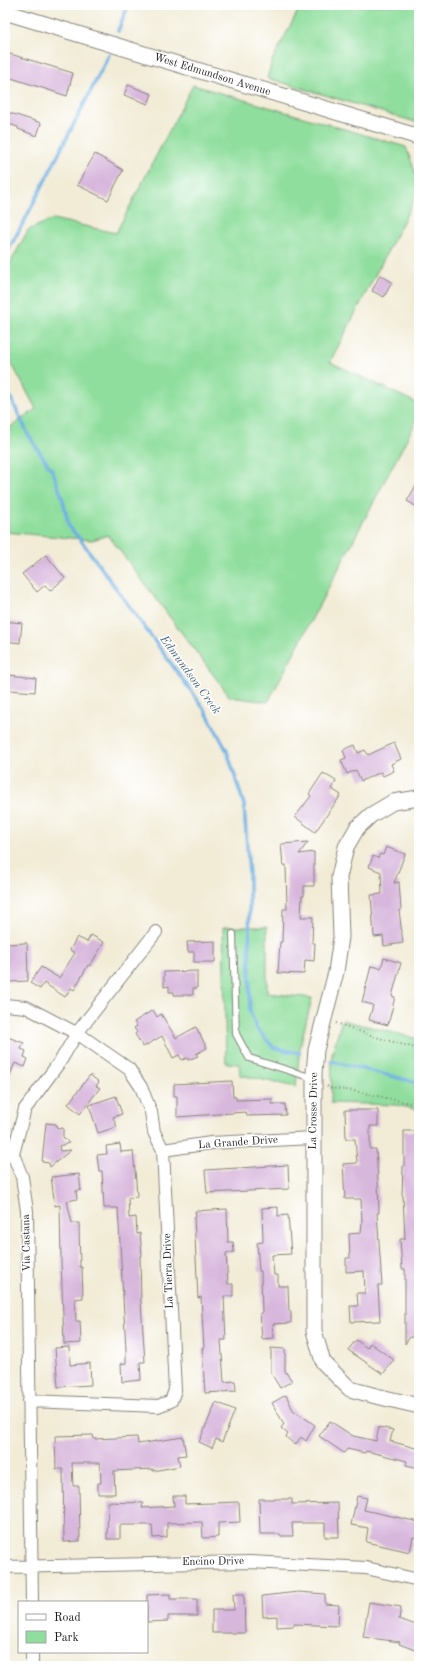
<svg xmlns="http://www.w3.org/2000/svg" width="424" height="1671" viewBox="0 0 424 1671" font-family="'Old Standard TT',serif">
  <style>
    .green { fill: #8fde9d; stroke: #567d5c }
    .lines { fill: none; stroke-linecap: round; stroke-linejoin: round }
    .stream { stroke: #6eb0e3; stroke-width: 3.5 }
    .building { fill: #d8b7dd }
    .service-casing { stroke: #87847a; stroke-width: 8 }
    .minor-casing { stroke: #87847a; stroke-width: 14 }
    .tertiary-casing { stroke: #87847a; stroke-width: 17 }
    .path { stroke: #87847a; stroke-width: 2; stroke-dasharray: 1 3; stroke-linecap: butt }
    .service { stroke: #fff; stroke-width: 6 }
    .minor { stroke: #fff; stroke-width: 12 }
    .tertiary { stroke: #fff; stroke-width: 15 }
    .labels { text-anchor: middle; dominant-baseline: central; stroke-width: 3; stroke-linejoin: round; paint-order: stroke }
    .street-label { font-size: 11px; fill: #1c1c1c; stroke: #fff }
    .water-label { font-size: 12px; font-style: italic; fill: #415f76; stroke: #fff }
  </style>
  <rect width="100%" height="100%" fill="#fff"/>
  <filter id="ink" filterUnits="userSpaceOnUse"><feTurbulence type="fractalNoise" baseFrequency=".025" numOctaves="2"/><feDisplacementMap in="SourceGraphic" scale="8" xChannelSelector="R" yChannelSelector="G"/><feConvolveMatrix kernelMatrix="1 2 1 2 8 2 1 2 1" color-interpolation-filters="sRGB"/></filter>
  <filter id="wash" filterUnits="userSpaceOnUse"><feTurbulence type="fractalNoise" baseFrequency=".012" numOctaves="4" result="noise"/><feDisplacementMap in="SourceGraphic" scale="16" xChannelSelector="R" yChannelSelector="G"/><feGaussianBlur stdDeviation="0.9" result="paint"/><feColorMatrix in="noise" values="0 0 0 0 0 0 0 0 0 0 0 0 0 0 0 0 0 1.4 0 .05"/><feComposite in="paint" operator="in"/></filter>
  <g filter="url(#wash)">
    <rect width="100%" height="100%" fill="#f2ecd7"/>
    <path class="green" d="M301,5H419V123L267,78L273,59Z
      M193,85L406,147L419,183V191L330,362L419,404V416L268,702L230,697L108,535L92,540L5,532V431L36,409L5,351V273L28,230L53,219L116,233Z
      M223,927H267V993L312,998L300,1047L296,1087L240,1075L239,1064L226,1063Z
      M342,1020L419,1039V1110L396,1105L331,1103L332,1054Z"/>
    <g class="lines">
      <path class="stream" d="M118,31L128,5
        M5,256L28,214L109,55
        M5,386L29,436L53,472L63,500L69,527L80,539L205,710L227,751L244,805L249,874L250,1011L256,1028L274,1048L300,1053
        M331,1061L419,1083"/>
    </g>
    <g id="blocks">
      <path class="building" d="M7,53L73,73L67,96L5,76V58Z
        M128,85L152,94L148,104L124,95Z
        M7,112L41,123L37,136L18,129V127L5,123Z
        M95,154L123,170L108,200L77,185Z
        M380,275L392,282L384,297L372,291Z
        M419,480V508L407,501Z
        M46,555L65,578L50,591L45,585L37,592L22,574Z
        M5,621L22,623L20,643L5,641Z
        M10,675L36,678L35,692L9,690Z
        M394,743L401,759L391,764L394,771L383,776L381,772L361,781L356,770L347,774L341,760L346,758L343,750L355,745L358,753L365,750L368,755Z
        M323,773L336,781L332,789L341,795L315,832L295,817L311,796L309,794Z
        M308,842L299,854L314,852V886H304V896H302L301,917H313L312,943H315L314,961L305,960L304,974L278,973L280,942H282L283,909H287L286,865H283L281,844Z
        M386,847L405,854L394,883L399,882L401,910H399L403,943L384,946L383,936L374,937L371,895L382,894L381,872L369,867L373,856L378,858L380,854L383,855Z
        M91,935L104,942L90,966L88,965L74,990L71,988L65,997L44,983L40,989L30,983L41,967L59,978L75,953L70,950L77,937L87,942Z
        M215,941V962H194V952H188L187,942Z
        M27,943L28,981L9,982V980H5L6,944Z
        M384,958L401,963L392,996L395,997L388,1025L369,1020L373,1005L362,1002L371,966L381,968Z
        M197,971V988H193V995H174V992H169V986L164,987V972Z
        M153,1010L157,1017L161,1014L176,1038L196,1027L207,1048L196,1054L198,1056L188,1060L187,1058L182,1060L179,1055L173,1058L162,1036L143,1047L135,1034L137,1032L134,1028L137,1026L134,1022Z
        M5,1036L24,1043L21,1049L26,1051L24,1057L28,1059L25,1067L15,1063L5,1086Z
        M90,1075L99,1082L96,1086L100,1088L80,1114L68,1104Z
        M232,1081L233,1097H236V1100L272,1099V1104H285L286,1115L247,1116L246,1112L177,1117V1096H174V1084Z
        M116,1096L122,1114L113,1117L117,1127L98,1133L89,1105Z
        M345,1110H378V1126H370V1149H376L378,1181L379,1213H377L382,1285H378L380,1321L351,1322L350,1306H358L357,1293H365L364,1271L346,1272V1258H350L349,1234L361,1233L362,1222L361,1199H345L343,1164L357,1163L355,1139H346Z
        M46,1123L56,1124L57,1129L63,1128V1137L69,1143L59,1146L60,1151L71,1150L50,1167L49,1163L42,1162Z
        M404,1131H419V1232H417V1252H419V1337H410L405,1344V1269H402L400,1239H405L403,1196H402L403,1166H404Z
        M120,1144L121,1152L133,1151L136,1181L137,1197L128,1198L129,1218L136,1217L137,1234L140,1233L142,1256H140L141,1303L145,1362H140L141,1380L122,1382L121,1364L126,1363V1350L118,1208H104L102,1171H99L97,1155L107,1154L106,1146Z
        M288,1165L289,1189L207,1193L205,1170Z
        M79,1174L81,1190L76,1191L77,1199L67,1201L72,1223H79L80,1267H82L83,1298L75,1299L76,1321H80L81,1343L64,1344L61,1259L60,1205L55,1206L51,1177Z
        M278,1207V1216L288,1215L291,1254L272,1255L274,1275H278V1286H288L289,1311H291V1323L273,1324L274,1338L262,1339L260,1313H262L261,1271H259L257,1243L263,1242L262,1208Z
        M227,1209L228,1242H233L234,1252L226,1253L228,1284H233V1296H224L226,1340H221L224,1382L235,1381L236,1391L205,1393L202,1348H204L201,1297L198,1298L194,1217H196L195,1211Z
        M356,1340L367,1348L370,1343L394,1360L383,1374L348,1350Z
        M69,1347L70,1365L90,1363L91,1385L58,1387L55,1348Z
        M271,1348L285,1349V1371L292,1381L280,1388L271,1373Z
        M286,1395L293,1410L315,1425L306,1441L301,1437L295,1445L286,1437L288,1434L281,1428L284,1424L272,1403Z
        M216,1402L235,1410L222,1442L216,1439L212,1448L199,1442Z
        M330,1421L353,1436L376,1441L379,1427L393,1430L390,1441L419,1449V1468L406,1465L407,1461L366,1451L365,1453L347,1449L344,1453L319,1436Z
        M93,1435L94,1439L137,1437L138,1444L183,1437L186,1455L178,1456L180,1466L153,1471V1469L114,1471L115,1494H98V1483H101L100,1463H72L73,1486H79L80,1541L64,1542L63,1469H56L55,1436Z
        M173,1496H185V1504L239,1502L240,1522L218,1523V1537L203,1538L202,1522L167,1523V1537L153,1538L152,1525H120V1539H107L108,1502L143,1503L142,1508L174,1506Z
        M357,1496L367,1498L364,1510L419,1522V1539L413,1537L410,1552L366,1542L368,1528L351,1525Z
        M259,1499H292V1504L338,1503L339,1537H325V1523H292L293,1536H280V1534H260Z
        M298,1592L325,1594V1604L339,1605L338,1626L294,1624V1626L277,1627V1616L263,1617L262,1596Z
        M170,1594V1599H197V1616H168V1621L147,1622V1595Z
        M233,1594H244L245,1633H212V1610H234Z
        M369,1602L401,1607L399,1619L419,1626V1638L415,1650L399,1644L400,1642L363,1637Z"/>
    </g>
  </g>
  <g filter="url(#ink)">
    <use href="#blocks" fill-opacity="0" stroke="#87847a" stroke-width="1"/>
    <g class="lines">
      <g class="service-casing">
        <path id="service" d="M233,934L236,1034L249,1058L313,1078"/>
      </g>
      <g class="minor-casing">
        <path id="minor" d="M5,1005L26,1007L78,1034
          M163,1150L211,1143L313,1138
          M29,1401L158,1406L171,1401L175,1390L163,1150L154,1132L151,1112L141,1087L129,1069L77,1033
          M5,1567L250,1562L366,1568L419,1580
          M32,1602L27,1211L22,1177L13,1154L25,1109L61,1060L77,1033L156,932
          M32,1652V1666"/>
      </g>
      <g class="tertiary-casing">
        <path id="tertiary" d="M5,12L419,137
          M419,798L393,802L371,815L357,828L346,847L339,877L341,937L336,972L316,1050L314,1073V1331L323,1362L350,1389L376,1396L419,1406"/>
      </g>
      <path class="path" d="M336,1023L379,1038L419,1049
        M327,1086L330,1088L354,1091L419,1105"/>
      <use href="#service" class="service"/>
      <use href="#minor" class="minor"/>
      <use href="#tertiary" class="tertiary"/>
    </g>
  </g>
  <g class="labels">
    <g class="street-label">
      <text transform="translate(212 75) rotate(17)">West Edmundson Avenue</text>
      <text transform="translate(314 1111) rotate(-89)">La Crosse Drive</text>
      <text transform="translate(238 1143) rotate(-4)">La Grande Drive</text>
      <text transform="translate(27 1243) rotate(-91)">Via Castana</text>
      <text transform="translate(169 1271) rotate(-92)">La Tierra Drive</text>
      <text transform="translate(213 1562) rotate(-1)">Encino Drive</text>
    </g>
    <g class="water-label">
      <text transform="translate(190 675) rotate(54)">Edmundson Creek</text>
    </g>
  </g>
  <rect width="424" height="1671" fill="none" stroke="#fff" stroke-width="20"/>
  <rect x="18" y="1601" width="130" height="52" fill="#ffffff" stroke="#a4a4a4"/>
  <rect x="26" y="1614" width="20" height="6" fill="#ffffff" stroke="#a4a4a4"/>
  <text x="54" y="1621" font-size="12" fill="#1c1c1c">Road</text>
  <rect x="26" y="1631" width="20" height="12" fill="#8fde9d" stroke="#a4a4a4"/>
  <text x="54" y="1641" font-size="12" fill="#1c1c1c">Park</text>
</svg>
